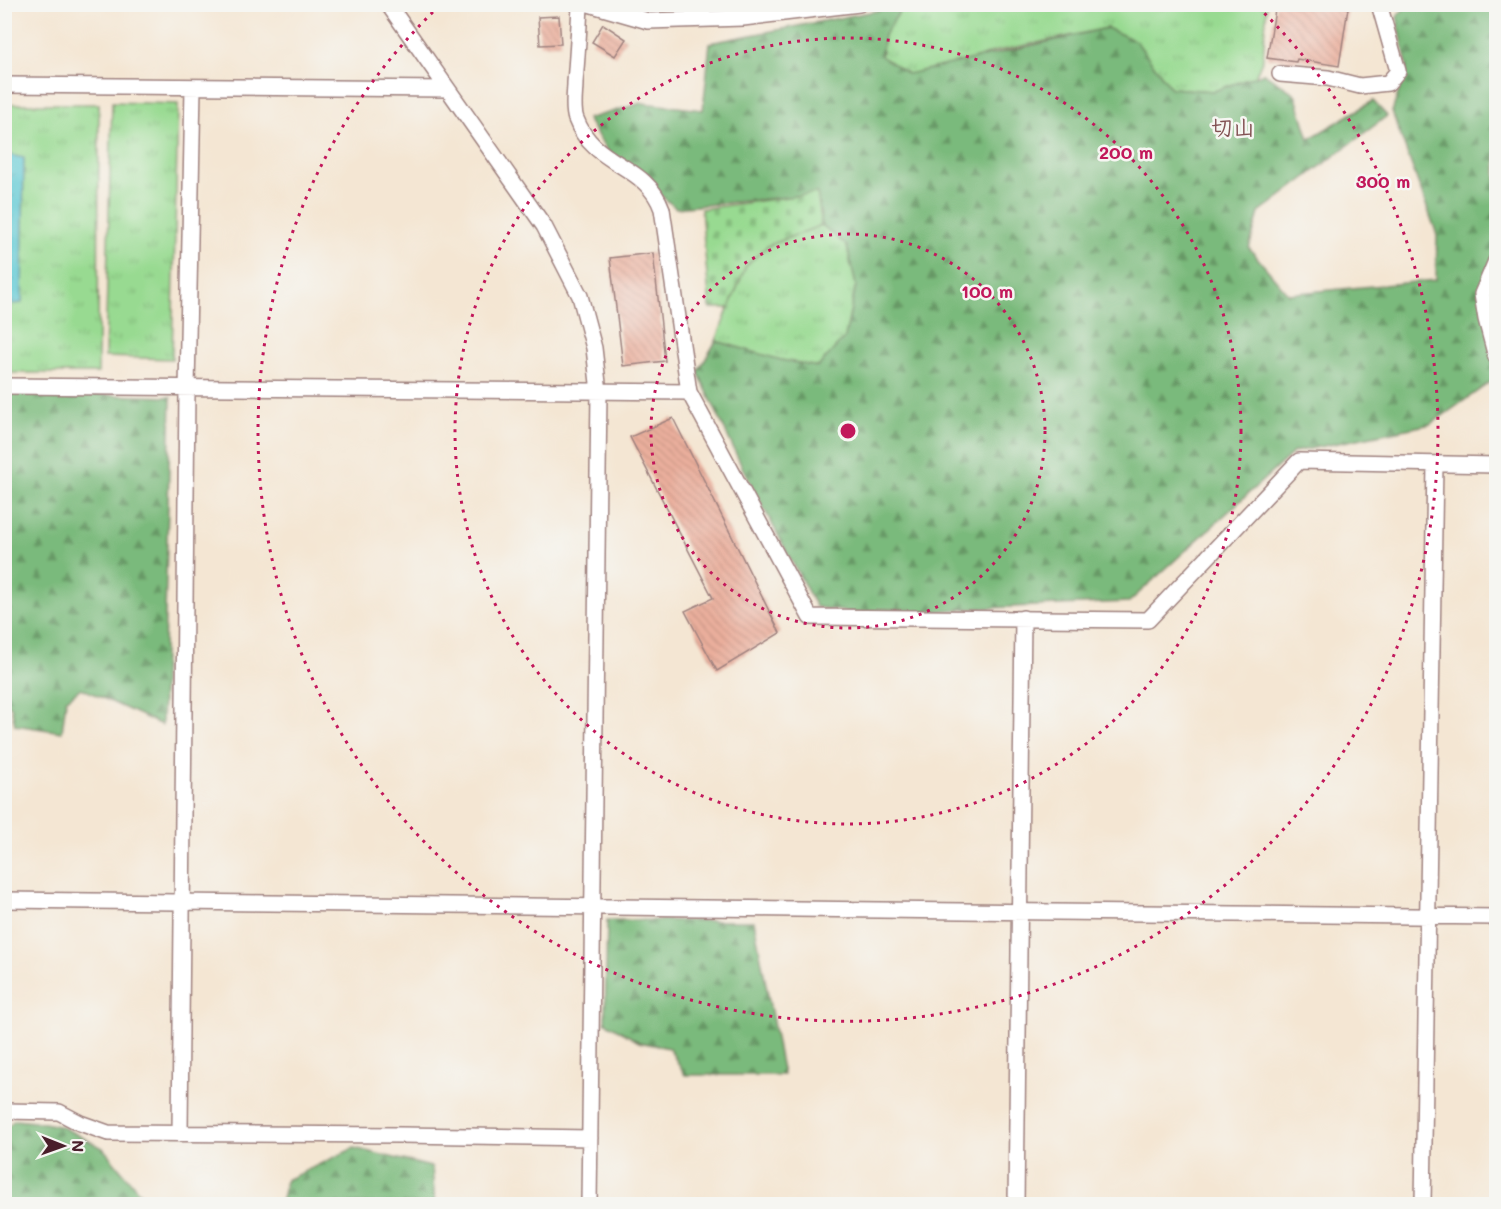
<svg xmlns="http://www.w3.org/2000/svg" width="1501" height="1209" viewBox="0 0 1501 1209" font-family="Mali,'Klee One',sans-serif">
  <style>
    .grass { fill: url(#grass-tufts); stroke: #717c5e; stroke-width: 1.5 }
    .forest { fill: url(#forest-firs); stroke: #626c53; stroke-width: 1.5 }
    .cemetery { fill: url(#cemetery-stones); stroke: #717c5e; stroke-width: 1.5 }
    .water { fill: url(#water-ripples); stroke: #547480; stroke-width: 1.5 }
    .building { fill: url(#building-back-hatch) }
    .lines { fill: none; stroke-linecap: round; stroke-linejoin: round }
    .minor-casing { stroke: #9f827f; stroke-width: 18 }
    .minor { stroke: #fff; stroke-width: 15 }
    .ring { fill: none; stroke: #c2185b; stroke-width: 3; stroke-dasharray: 3 6 }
    .labels { text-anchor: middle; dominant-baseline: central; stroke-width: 5; stroke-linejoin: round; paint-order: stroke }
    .quarter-label { font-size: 22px; font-weight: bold; fill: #825153; stroke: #f6f6f2 }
    .centre { fill: #c2185b; stroke: #f6f6f2; stroke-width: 3 }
    .ring-label { font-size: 18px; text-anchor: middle; font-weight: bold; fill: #c2185b; stroke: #f6f6f2; stroke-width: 5; stroke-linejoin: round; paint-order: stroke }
  </style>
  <defs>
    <pattern id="grass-tufts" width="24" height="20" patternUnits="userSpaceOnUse" patternTransform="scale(1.5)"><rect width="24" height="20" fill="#98da91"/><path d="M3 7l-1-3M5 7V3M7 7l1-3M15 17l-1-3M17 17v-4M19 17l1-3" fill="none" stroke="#84bb7d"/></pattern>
    <pattern id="forest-firs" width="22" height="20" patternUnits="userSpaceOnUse" patternTransform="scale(1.5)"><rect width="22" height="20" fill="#7aba7b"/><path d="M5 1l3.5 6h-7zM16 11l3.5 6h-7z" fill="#669765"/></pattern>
    <pattern id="cemetery-stones" width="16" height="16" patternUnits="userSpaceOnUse" patternTransform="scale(1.5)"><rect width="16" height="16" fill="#98da91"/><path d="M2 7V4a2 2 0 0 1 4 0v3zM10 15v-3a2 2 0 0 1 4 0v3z" fill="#84bb7d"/></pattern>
    <pattern id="water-ripples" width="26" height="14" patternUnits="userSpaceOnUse" patternTransform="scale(1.5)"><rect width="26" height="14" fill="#5dc9d4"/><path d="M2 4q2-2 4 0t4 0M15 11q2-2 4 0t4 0" fill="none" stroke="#52acb6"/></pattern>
    <pattern id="building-back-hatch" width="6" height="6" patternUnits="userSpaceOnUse" patternTransform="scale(1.5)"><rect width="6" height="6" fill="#eaaf9c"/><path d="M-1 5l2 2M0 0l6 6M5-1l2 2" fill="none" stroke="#ca9687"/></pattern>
  </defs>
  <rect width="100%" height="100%" fill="#f6f6f2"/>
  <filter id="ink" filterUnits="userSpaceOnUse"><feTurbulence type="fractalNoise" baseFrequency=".0167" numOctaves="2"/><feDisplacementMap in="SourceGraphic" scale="12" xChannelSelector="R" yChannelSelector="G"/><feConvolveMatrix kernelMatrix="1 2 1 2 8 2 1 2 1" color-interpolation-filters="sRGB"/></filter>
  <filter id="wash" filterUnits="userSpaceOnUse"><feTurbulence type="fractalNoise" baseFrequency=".008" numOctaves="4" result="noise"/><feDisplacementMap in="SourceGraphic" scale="24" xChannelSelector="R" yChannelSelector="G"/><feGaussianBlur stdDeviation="1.35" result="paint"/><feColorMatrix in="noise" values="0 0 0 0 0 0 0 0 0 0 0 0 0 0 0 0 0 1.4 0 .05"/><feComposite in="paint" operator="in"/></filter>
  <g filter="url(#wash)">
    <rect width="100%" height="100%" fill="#f4e6d3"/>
    <path class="grass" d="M902,5H1267L1263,58L1255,77L1214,91L1171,88L1136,41L1107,28L993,52L949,68L908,74L881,56L885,27Z
      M112,102L178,104L172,359L105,357Z
      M5,104H99L98,373H5Z
      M822,225L847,246L856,285L845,338L818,367L781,360L716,341L744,267L767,246Z"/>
    <path class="forest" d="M885,5H904L884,35L881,56L908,74L1107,28L1136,41L1171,88L1214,91L1264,73L1295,94L1309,139L1373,101L1387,116L1259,213L1249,248L1288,294L1436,280L1437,236L1435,229L1392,112L1407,66L1397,16L1408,5H1496V378L1431,424L1294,452L1129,602L964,609L874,616L816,607L742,467L698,372L716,341L781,360L818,367L845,337L856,285L847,246L822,225L817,194L676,208L608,152L587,119L642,103L703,110L710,43L880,10Z
      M5,392L171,397L162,725L81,688L66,700L62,732L15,725L11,706L5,705Z
      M607,920L754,921L783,1075H685L669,1048L639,1042L605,1022Z
      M15,1120L45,1123L62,1127L103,1148L149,1204H5V1128Z
      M354,1148L432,1167L435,1204H281L286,1180Z"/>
    <path class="cemetery" d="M817,193L822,225L767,246L746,266L729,308H710L701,209Z"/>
    <path class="water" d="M5,154L24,158L22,303L5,305Z"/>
    <g id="blocks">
      <path class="building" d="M1276,4H1303L1318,7V4H1324L1348,8L1339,66L1297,59L1296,62L1267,58Z
        M559,16L561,44L540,45L538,17Z
        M603,24L626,39L615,56L592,42Z
        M653,253L665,361L623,366L610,258Z
        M673,418L780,633L717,671L685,611L713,598L630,437Z"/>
    </g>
  </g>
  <g filter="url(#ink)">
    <use href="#blocks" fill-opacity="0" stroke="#9f827f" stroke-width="1.5"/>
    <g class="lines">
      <g class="minor-casing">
        <path id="minor" d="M388,4L544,226L580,296L594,348L599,392L589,1204
          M589,4L648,21L743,18L859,4
          M1280,74L1328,78L1360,86L1388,83L1398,71L1379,4
          M4,85L447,89
          M1496,261L1482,294L1486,319L1496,357
          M4,386L689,392L662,209C646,163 594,167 576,119C572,109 575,94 575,83C577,57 579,31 580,4
          M689,392L810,617L1148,620L1299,461L1496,465
          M4,900L1496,917
          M4,1111L59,1112L80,1123L108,1133L400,1135L590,1138
          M180,1133L187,389L193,88
          M1016,1204L1023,618
          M1423,1204L1435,464"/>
      </g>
      <use href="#minor" class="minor"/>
    </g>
  </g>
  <g class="ring">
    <circle cx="848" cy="431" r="197"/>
    <circle cx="848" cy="431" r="393"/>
    <path d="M1258 7A590 590 0 1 1 438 7"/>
  </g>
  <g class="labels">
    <g class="quarter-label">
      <text x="1233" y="126">切山</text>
    </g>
  </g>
  <circle cx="848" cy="431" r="9" class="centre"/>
  <g class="ring-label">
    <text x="1126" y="159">200 m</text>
    <text x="1383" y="188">300 m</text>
    <text x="987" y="298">100 m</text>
  </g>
  <rect width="1501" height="1209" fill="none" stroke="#f6f6f2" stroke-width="24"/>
  <g transform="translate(63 1146) rotate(91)" stroke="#f6f6f2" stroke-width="4.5" paint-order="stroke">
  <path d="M0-4.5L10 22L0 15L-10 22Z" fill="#4a1f2b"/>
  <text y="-9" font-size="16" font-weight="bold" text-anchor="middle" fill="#4a1f2b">N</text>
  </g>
</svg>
